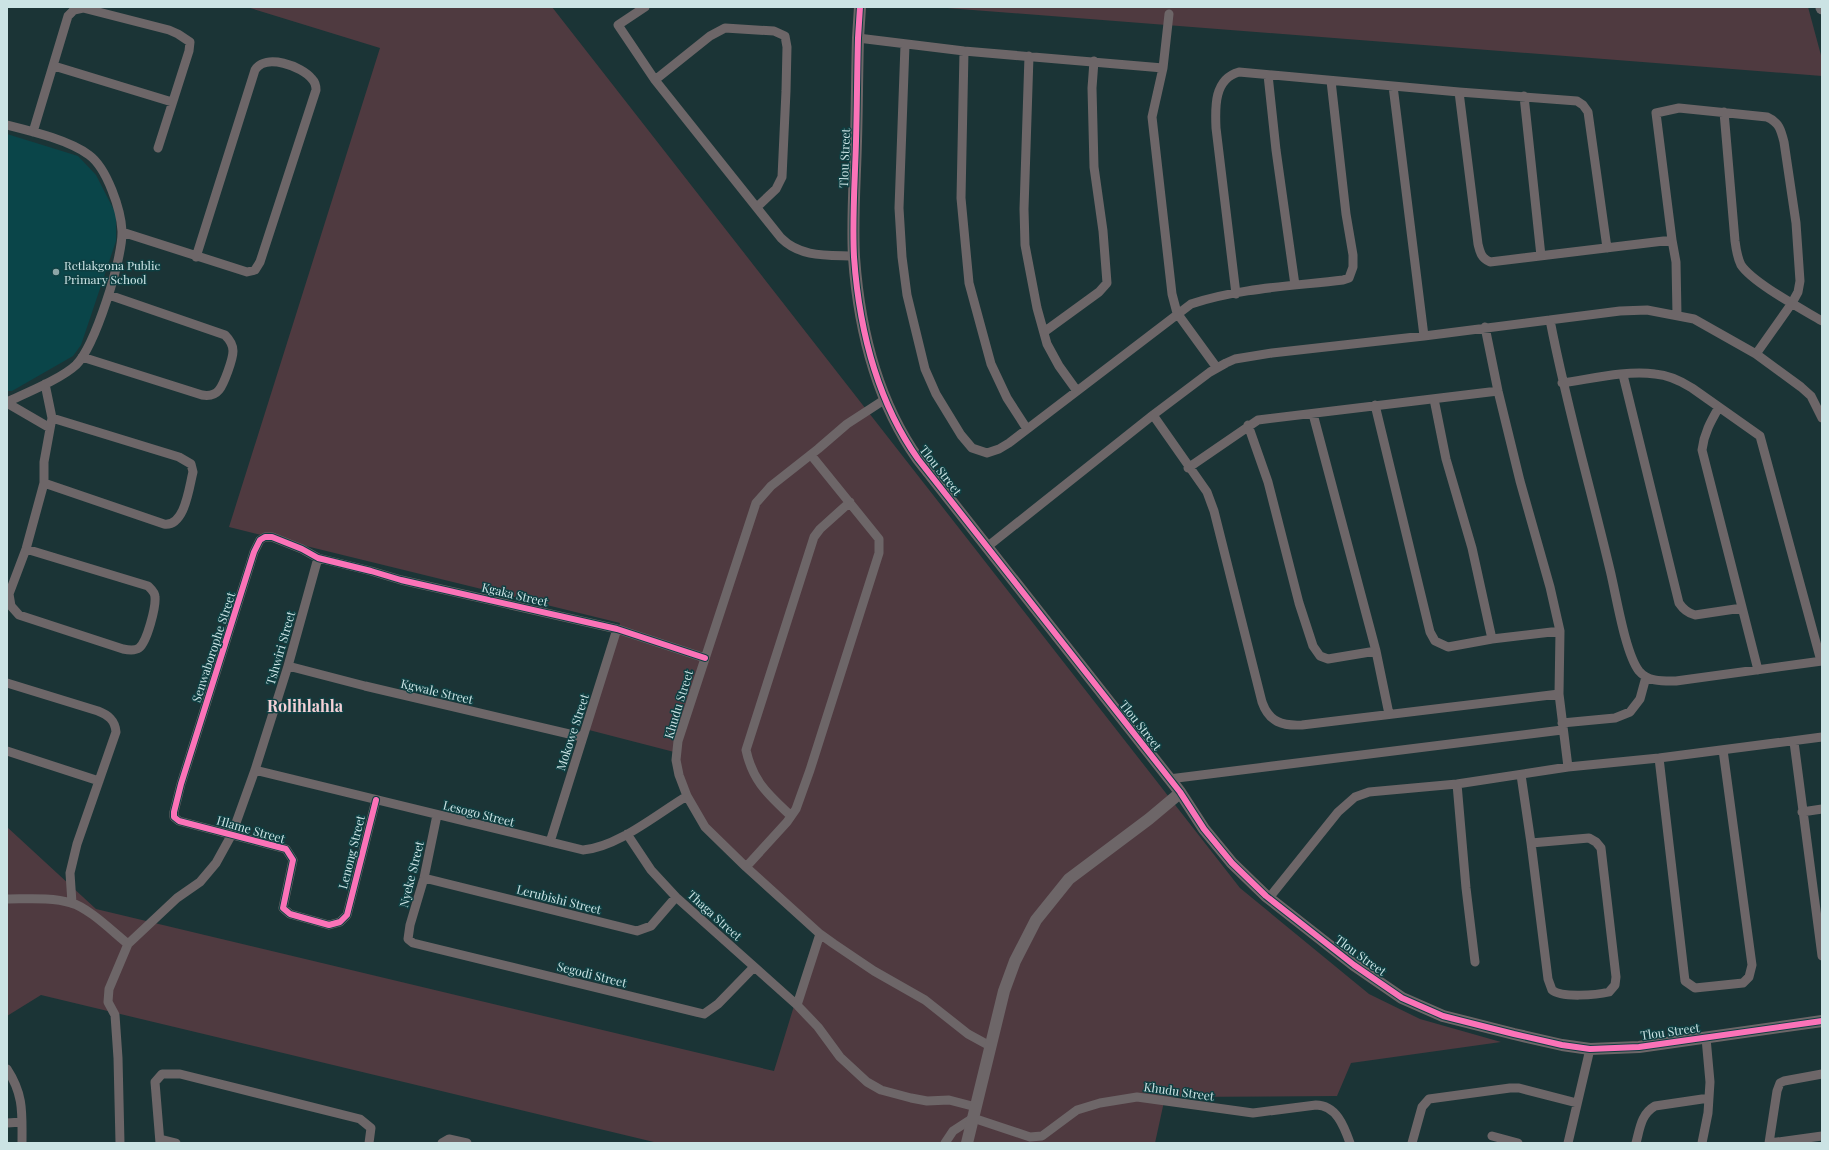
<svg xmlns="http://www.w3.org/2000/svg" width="1829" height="1150" viewBox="0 0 1829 1150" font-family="'Playfair Display',serif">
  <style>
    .built { fill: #0a4549 }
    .green { fill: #4f3a40 }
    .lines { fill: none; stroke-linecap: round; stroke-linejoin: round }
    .minor { stroke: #6d6668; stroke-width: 9 }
    .tertiary { stroke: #6d6668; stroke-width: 12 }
    .secondary { stroke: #6c686b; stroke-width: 13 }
    .cycleway-casing { stroke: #0f3f42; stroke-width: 8 }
    .cycleway { stroke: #fb73b8; stroke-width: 6 }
    .poi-dot { fill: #8da6a7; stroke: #0f3f42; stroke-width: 1.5 }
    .labels { text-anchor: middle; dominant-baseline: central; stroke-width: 3; stroke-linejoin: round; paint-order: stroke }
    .street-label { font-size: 12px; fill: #cbe3e4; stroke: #0f3f42 }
    .poi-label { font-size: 12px; fill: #cbe3e4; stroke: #0f3f42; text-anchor: start }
    .district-label { font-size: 16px; font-weight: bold; fill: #f4d1d7; stroke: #0f3f42 }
  </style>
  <rect width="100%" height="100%" fill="#1b3436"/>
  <path class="built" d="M7,134L78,156L96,175L116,214V241L81,345L73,356L12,391H7Z"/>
  <path class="green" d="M247,7H552L1240,888L1369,994L1420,1019L1501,1042L1351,1063L1337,1096L1165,1097L1155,1143H658L41,995L7,1016V827L96,909L774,1071L818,928L715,837L686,798L678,753L589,730L620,623L229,527L380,48Z
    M934,7H1808L1822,59V76Z"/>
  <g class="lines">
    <path class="minor" d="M645,7L618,25L655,80L781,238C801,258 828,255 854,256
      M1169,14L1163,68L1152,117L1172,294L1177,313L1217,368
      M858,38L964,51L1163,68
      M905,45L899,208L902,257L907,295L925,369L936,394L961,435L972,448L987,453L999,449L1009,443L1191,304C1238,288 1294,286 1343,280L1349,278L1353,267V255L1346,214L1331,81
      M964,51L961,198L969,283L991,364L1007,398L1027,429
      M1029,56L1024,209L1025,245L1037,308L1047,344L1059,366L1077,391
      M54,66L172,102
      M1268,75L1276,150L1295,285
      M655,80L710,36L725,28L774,31L785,36L787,47L786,91L782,177L776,189L757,207
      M1393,86L1424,336
      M1459,92L1478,244C1480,252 1481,258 1490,262L1672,240
      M1524,96L1541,256
      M1724,112L1735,241C1736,249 1737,257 1741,265C1753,283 1802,309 1822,321
      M7,125C31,131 69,140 89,155C107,168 121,210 122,231C123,258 95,346 76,365C61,379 26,393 7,402
      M33,132L68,16L74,10L83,8L169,30L178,34L190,42L189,51L158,148
      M122,232L247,272L255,270L260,262L316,90C316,86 315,82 312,79C302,66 265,53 255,70L196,257
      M1236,294L1216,128C1215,107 1214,79 1239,72L1459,92L1577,101L1583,105L1588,112L1607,248
      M1677,315L1676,262L1672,240L1656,113L1679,108L1767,117C1779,122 1781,130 1784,142L1796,223L1800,281L1798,292L1792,303L1756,354
      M1550,320C1566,404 1590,486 1610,570C1616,594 1625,653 1639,671C1648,682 1663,681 1676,681L1822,661
      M1485,327L1498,391L1520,481L1550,587L1560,631L1559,694L1568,767
      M1044,332L1099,292L1107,283L1103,231L1094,167L1092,88L1094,61
      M82,357L202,395C208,396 215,395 219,390C224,384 233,359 233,351C233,344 229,339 225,335L109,295
      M1623,375L1679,603C1683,609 1687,613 1695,615L1742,608
      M1562,383C1591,379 1626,370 1655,374C1668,375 1681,381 1692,388L1760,436L1821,661
      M1434,399L1446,459L1472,548L1492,639
      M884,400L847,424L818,449L771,486L756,503L678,741L676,760L679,775L687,796L705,827L746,867L820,934L834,944L874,971L925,1000L968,1034L990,1046
      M7,403L50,428
      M1375,405L1430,632L1435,641L1448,647L1492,639L1560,631
      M1719,407C1711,421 1704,433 1702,450L1758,670
      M1313,414L1376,651L1389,714
      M1153,415L1207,492L1214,511L1262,702C1269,722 1282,726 1302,725L1559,694
      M1248,425L1268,482L1299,603L1313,646L1320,656L1328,659L1376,651
      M1188,468L1258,420L1498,391
      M44,483L164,524C185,527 189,487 193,472L191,464L179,457L52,418
      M987,547L1153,415L1210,372L1226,363L1235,359L1272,353L1424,336L1620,311L1647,310L1694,319L1756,354L1801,387L1811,396L1822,418
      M26,549L148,586C151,589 155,592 155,597C156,607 147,642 139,648C135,651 128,650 123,649L19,615L11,606L9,594L26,549L44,483V462L52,418L45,384
      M288,666L365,686L582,737
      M7,683L98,711C108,715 115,720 116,732L77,844L70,873L72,903
      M1562,723L1615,718L1630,712L1640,699L1646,677
      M1794,742L1822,956
      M7,751L99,781
      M1659,758L1685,981L1695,988L1743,983L1749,977L1752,965L1723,750
      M255,770L583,850C618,847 657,814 687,796
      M1521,775L1531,843L1548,979L1552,990C1561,998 1597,995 1609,992L1615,985L1616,977L1601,848L1596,842L1589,838L1531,843
      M1169,779L1562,730
      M1457,784L1466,888L1475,962
      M376,800L347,915L340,922L329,925L290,914L283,908L293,860L286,849L179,821L174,817V812L181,784L254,552L260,540L265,537H272L302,549L318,558L371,571L401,580L617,629L705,658
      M1802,812L1822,809
      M437,815L424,878L410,925L408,939L413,943L704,1014L718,1004L754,967
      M791,816C768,794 753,782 746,750L814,537L820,529L850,502
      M627,834L651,870L676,897L797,1005L818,1027L840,1057L867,1082L881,1090L911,1098L927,1101L949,1100L976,1107
      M550,842L617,629
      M746,867L787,822L796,809L810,770L879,553V539L811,455
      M424,878L637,931L651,926L676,897
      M1269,898L1338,812L1355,797L1369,792L1457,784L1568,767L1659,758L1822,737
      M7,899C27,899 52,897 71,903C88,907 114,933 128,944
      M797,1005L820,934
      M7,1069C24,1095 22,1113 22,1143
      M7,1123L22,1122
      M1492,1136L1518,1143
      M160,1139L176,1143
      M120,1143L118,1058L115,1015L108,1002L109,989L128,944L177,898L200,882L216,863L232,834L255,770L288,666L318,558
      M160,1143L155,1082L162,1074H180L360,1119L371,1128L369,1143
      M442,1143L449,1139L467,1143
      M945,1143L953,1131L973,1118L1030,1137L1042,1136L1077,1110L1100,1103L1137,1097L1253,1113L1316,1105C1336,1105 1344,1126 1350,1143
      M1412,1143L1422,1107L1429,1099L1510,1088H1519L1577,1103
      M1568,1143L1590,1049
      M1636,1143C1640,1128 1641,1114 1655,1106L1709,1098
      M1702,1143L1708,1113L1710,1082L1706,1038
      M1769,1143L1777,1091L1780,1083L1784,1081L1822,1074
      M1770,1143L1822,1136"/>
    <path class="tertiary" d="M860,7L858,38C857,73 857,107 856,141C855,180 852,219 854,257C859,328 877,401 918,459L1180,792L1204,829L1232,863L1266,896L1354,965L1402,998L1443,1016L1514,1034L1562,1045L1590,1049L1639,1047L1822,1021
      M967,1143L1004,991L1015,961L1036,920L1069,879L1149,819L1180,793"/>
    <path class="secondary" d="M1822,7V8"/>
    <g class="cycleway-casing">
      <path id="cycleway" d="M860,7L858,38C857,73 857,107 856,141C855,180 852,219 854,257C859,328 877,401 918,459L1180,792L1204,829L1232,863L1266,896L1354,965L1402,998L1443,1016L1514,1034L1562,1045L1590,1049L1639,1047L1822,1021
        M376,800L347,915L340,922L329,925L290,914L283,908L293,860L286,849L179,821L174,817V812L181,784L254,552L260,540L265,537H272L302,549L318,558L371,571L401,580L617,629L705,658"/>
    </g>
    <use href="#cycleway" class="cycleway"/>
  </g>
  <circle class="poi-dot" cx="56" cy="272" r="4"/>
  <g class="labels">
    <g class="street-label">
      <text transform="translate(844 158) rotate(-88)">Tlou Street</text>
      <text transform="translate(941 470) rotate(52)">Tlou Street</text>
      <text transform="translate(515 594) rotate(13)">Kgaka Street</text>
      <text transform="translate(213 647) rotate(-72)">Senwaborophe Street</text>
      <text transform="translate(280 648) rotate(-74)">Tshwiri Street</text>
      <text transform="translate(437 691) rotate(13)">Kgwale Street</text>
      <text transform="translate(678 704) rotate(-73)">Khudu Street</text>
      <text transform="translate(1141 725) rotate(52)">Tlou Street</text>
      <text transform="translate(572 732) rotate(-72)">Mokowe Street</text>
      <text transform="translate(479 813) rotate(14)">Lesogo Street</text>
      <text transform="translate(251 829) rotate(16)">Hlame Street</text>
      <text transform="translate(351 852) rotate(-76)">Lenong Street</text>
      <text transform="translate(411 874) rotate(-76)">Nyeke Street</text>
      <text transform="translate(559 899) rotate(14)">Lerubishi Street</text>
      <text transform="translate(715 915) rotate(42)">Thaga Street</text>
      <text transform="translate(1361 955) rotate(36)">Tlou Street</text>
      <text transform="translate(592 974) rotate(14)">Segodi Street</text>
      <text transform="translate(1670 1031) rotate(-8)">Tlou Street</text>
      <text transform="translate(1179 1091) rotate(8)">Khudu Street</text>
    </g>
    <g class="poi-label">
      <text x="64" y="265">Retlakgona Public<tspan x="64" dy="14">Primary School</tspan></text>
    </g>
    <g class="district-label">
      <text x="305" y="705">Rolihlahla</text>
    </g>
  </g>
  <rect width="1829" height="1150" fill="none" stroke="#cbe3e4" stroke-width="16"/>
</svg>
